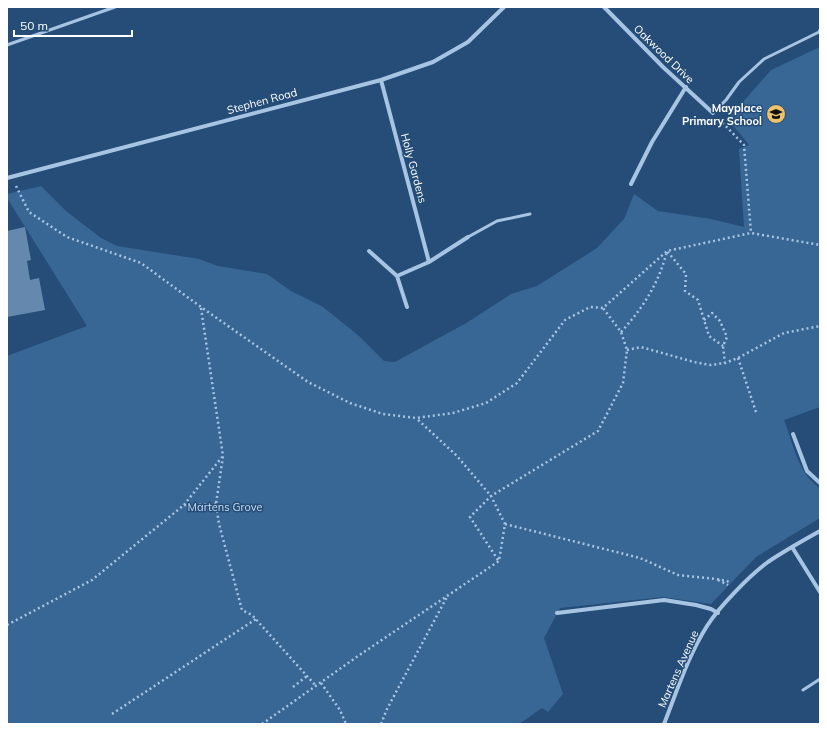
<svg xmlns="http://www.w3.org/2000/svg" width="827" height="731" viewBox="0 0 827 731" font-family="Mulish,sans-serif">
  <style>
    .green { fill: #386796 }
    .building { fill: #6589ae }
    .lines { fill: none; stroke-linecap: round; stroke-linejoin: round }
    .path { stroke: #a7c5e3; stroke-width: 2.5; stroke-dasharray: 2 3; stroke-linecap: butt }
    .service { stroke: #a7c5e3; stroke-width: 3 }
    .minor { stroke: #a7c5e3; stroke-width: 4 }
    .labels { text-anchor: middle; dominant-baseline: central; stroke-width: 3; stroke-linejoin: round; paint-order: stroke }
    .street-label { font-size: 11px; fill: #fff; stroke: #254d78 }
    .poi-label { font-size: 11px; font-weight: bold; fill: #fff; stroke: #254d78; text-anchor: end }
    .park-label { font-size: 11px; fill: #c9def3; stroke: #254d78 }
  </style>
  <rect width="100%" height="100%" fill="#254d78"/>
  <path class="green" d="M820,47V407L784,420C793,443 798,474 820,488V518L756,557L711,604L663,597L560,608L544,638L563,694L548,712L542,708L519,724H7V356L87,326L7,198V194L41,186L66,211L101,238L117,246L199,259L218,266L267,274L291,291L323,307L359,336L384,361L395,362L468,322L511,294L537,286L597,248L624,219L634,194L658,211L711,219L744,227L739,149L749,145L728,119L771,70Z"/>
  <path class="building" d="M25,227L31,260L27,261L30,280L39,278L45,310L7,317V231Z"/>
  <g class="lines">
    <path class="path" d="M719,119L744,145L751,233
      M16,186L29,212L67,237L141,263L201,307L308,382L350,403L383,414L416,418L453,413L486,403L517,383L565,320L590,307L603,308L667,251L751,233L820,245
      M201,308L223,456L216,504L219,524L242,610L252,615L316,686
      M704,320L712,313L720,321L727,337L723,346L725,363
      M621,332C643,308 659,283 667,251L686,274L685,291L698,300L709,336L723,346
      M627,350L641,347L694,362L710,365L725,363L738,358L784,333L820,326
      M738,358L756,412
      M184,505L222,457
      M505,524L640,558L678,575L716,579L727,581L731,583
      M498,560L470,517L491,496L598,431L623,383L627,350L621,332L603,308
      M718,580L728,585
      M7,625L92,580L184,505L216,504
      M321,683L340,710L346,724
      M293,687L307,676
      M112,714L256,619
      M262,724L358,656L499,561L505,524L491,496L457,456L416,418
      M381,724L387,709L448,595"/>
    <path class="service" d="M7,45L115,7
      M713,113L726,100L739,82L764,59L819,32L820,30
      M468,237L497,221L530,214
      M803,690L820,679"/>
    <path class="minor" d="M604,7L663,67L713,113
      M381,80L429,262
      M7,178L381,80L433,62L468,42L504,7
      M631,184L652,142L686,87
      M369,251L397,276L429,262L468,237
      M397,276L407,307
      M793,434L807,471L820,483
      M792,547L820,592
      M557,613L664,600L696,605L711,609L718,613
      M664,724C677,691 688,656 707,626C719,607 749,576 768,562C784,551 802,541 820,531"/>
  </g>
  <defs>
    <g id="school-disc" transform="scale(1)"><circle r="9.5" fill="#edc26c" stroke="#254d78"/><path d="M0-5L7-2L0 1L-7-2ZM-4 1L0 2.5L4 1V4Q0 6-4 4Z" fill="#111"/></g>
  </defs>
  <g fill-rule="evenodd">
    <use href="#school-disc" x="776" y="114"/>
  </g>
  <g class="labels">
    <g class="street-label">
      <text transform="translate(664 54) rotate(44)">Oakwood Drive</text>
      <text transform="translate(262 101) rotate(-15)">Stephen Road</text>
      <text transform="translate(414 168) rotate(75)">Holly Gardens</text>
      <text transform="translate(678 669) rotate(-66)">Martens Avenue</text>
    </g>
    <g class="poi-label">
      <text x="762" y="108">Mayplace<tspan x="762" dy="13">Primary School</tspan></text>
    </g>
    <g class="park-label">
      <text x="225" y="507">Martens Grove</text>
    </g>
  </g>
  <rect width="827" height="731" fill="none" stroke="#ffffff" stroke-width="16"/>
  <path d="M14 30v6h118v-6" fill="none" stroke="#ffffff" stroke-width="2"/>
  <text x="20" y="30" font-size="12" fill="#ffffff" stroke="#254d78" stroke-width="3" paint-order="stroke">50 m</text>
</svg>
